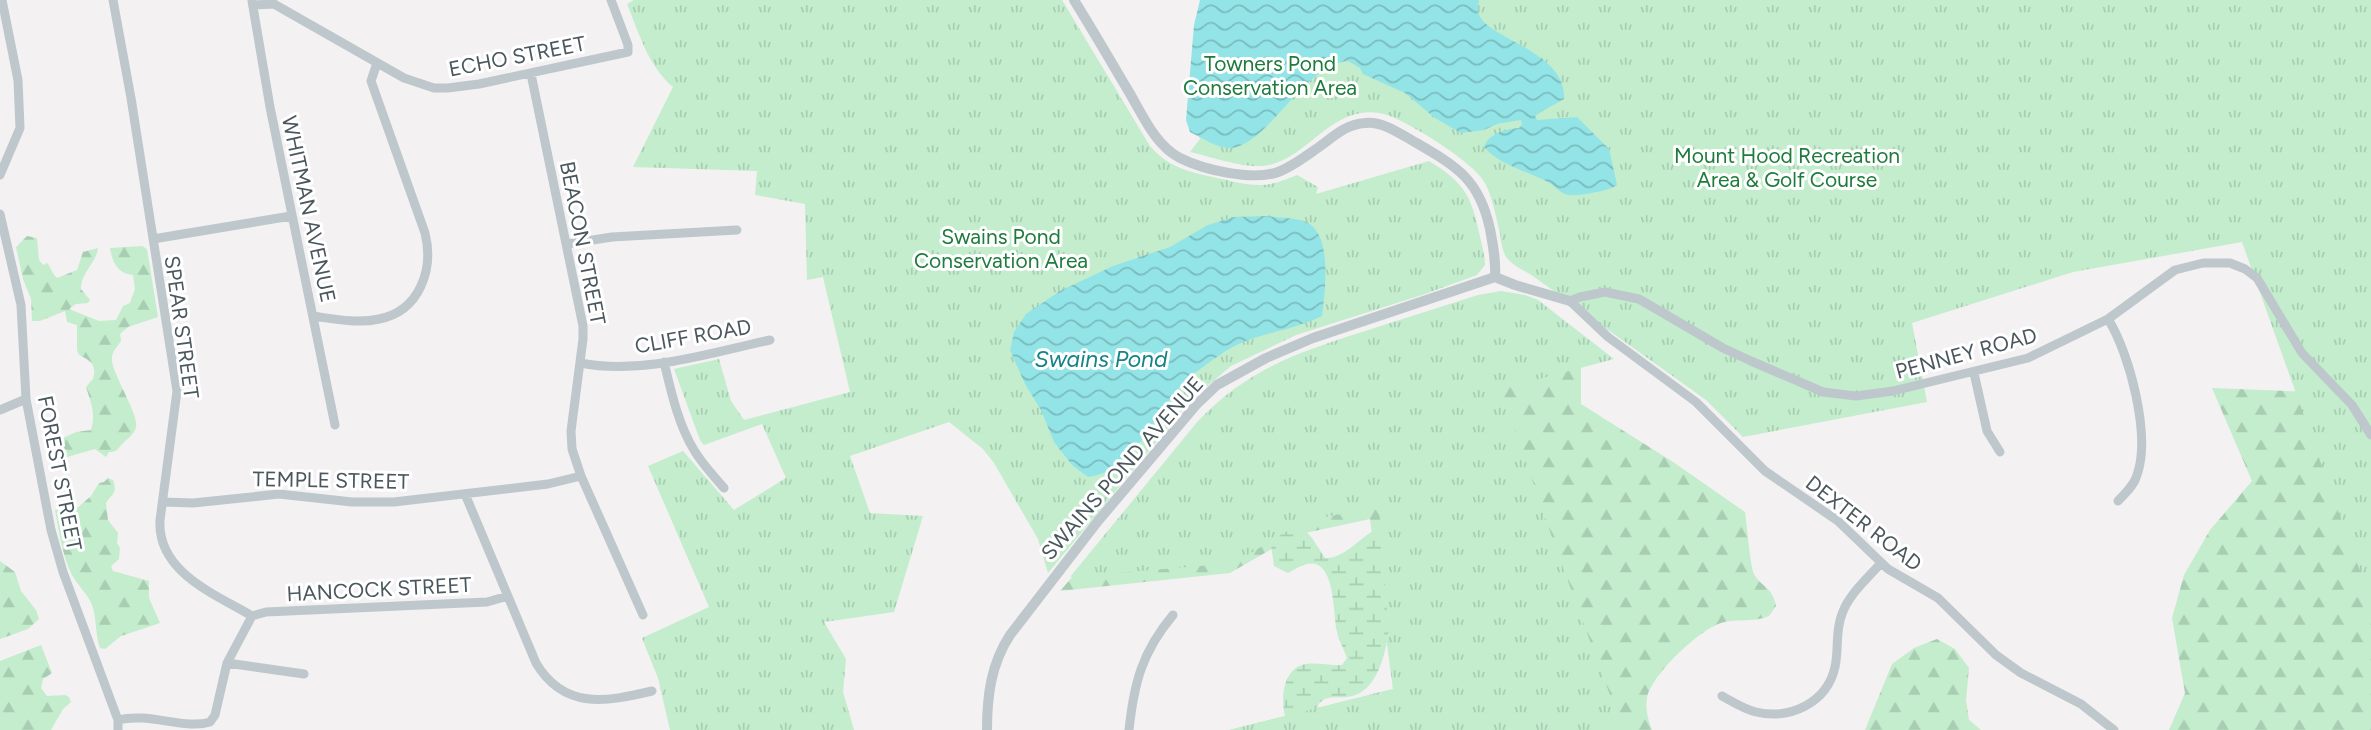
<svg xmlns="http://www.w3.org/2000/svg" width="2371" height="730" viewBox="0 0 2371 730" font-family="Figtree,sans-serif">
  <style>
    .forest { fill: url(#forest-firs) }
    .wetland { fill: url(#wetland-marsh) }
    .park { fill: url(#park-tufts) }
    .water { fill: url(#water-waves) }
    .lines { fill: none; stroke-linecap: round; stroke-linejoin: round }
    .minor { stroke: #bdc7cc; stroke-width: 9 }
    .tertiary { stroke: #bdc7cc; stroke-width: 10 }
    .labels { text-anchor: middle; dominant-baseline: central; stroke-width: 6; stroke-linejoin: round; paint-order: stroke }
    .street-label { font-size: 21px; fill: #4a575d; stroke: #fff }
    .park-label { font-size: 21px; fill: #1e7b3c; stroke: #fff }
    .water-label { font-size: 23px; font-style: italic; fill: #158386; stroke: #fff }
  </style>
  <defs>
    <pattern id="forest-firs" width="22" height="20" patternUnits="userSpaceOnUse" patternTransform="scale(1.75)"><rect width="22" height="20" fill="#c3edcc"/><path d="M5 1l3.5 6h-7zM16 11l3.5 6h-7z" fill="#a9cdb2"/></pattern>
    <pattern id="wetland-marsh" width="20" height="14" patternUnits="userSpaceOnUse" patternTransform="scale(1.75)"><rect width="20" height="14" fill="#c3edcc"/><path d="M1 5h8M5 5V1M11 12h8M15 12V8" fill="none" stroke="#a9cdb2"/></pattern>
    <pattern id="park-tufts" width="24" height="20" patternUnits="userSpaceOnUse" patternTransform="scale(1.75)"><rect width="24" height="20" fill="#c3edcc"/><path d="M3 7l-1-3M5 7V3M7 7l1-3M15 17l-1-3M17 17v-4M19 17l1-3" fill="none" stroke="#a9cdb2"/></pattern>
    <pattern id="water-waves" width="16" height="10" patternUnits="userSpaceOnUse" patternTransform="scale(1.75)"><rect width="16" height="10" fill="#93e4e7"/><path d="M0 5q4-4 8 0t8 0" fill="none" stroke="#7abcbe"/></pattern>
  </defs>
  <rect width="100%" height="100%" fill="#f3f1f1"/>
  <path class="forest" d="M27,236L37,238L39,260L43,265L47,263C51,267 52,274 57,278L77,270L83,252L98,248C96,264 81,272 81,289L90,300L88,303L76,304L69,309L99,321L116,320L123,306L130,303L135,289L133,275C118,274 112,262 110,248L142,246L147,249L158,317L128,327L120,334L121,341C116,349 111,352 112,361C114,377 139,415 136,427C134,435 127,439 122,444C117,450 117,452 109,452L106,457L95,449L60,459L52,457L59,440L76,432L91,430C96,413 91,403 86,387L93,379C97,364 91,361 79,355L77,350V325L67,322L65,311L40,321H32L31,299L23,279L16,247Z
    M1581,364V404L1673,462L1745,512C1747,525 1750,565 1754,574C1760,586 1773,587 1776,606L1769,616C1755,623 1736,618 1721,623C1699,630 1651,675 1647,698C1645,710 1648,719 1652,730H1229L1393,689L1370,519L1296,535L1230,573L1060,591L1152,486Z
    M2212,388L2313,392L2371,463V730H2169L2185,693L2172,618L2184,575L2210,530L2252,481Z
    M108,478L113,480C118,493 112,494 106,503L108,520L118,533L117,543L120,548L119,559L111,566L113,571L149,581V598L160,623L121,636L105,649L100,648C95,634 97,619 92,605C88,594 77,585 71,573C62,554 59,531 55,510H75L91,496L99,483L104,482Z
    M0,561L15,572L21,591L36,610L39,619L28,629L0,639Z
    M1937,639L1955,649L1969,668L1966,700L1969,720L1981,730H1865L1892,664L1914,648Z
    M41,645L52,673L43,679L41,688L47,696L65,695L69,697L71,702L63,709L51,730H0V661Z"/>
  <path class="wetland" d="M1295,520L1312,538L1325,558C1344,559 1359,538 1375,530C1380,528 1386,526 1391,524C1391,564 1400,674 1358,694C1339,703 1322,687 1314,715L1285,716C1281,700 1282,672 1302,665C1314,661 1330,666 1342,665L1347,658C1344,649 1339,641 1337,632C1333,614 1335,574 1318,565C1308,560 1296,569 1288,573L1274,566L1268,524Z"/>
  <path class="park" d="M634,0H1062L1150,146C1169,169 1194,173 1222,179C1235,182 1247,185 1260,185C1273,185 1285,180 1297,175L1318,187L1316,194L1429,161C1462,181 1471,194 1479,232C1481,243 1485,254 1485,265L1477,275L1422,295L1296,335L1231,366L1191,400L1048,573L1038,539L994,463L983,449L949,422L850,456L870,513L923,516L894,612L824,622L846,659L843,692L854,730H670L658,678L642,638L709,607L648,466L683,451L734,510L786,478L762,424L704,445L700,440L674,369L719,359L731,401L744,420L850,392L823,277L807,280L805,204L755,195L757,171L633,167L673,87C648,66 639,33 627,4Z
    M1207,0H2371V598L2353,553L2242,242L2073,272L1912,323L1927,402L1743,437L1706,400L1530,274C1521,269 1510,264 1505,255C1502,249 1501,241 1500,234C1496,217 1493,199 1485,183C1474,162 1406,120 1384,114C1333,102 1311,156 1269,165C1248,170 1212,157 1190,152L1200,139L1191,120Z
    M1501,291L1525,295L1538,300L1614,359L1501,389L1555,546L1610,695L1615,730H1229L1393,689L1379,507L1304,521L1234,563L1070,577L1198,421C1249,368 1297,353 1365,331C1403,319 1440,307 1478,295Z"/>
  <path class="water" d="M1200,0H1479C1479,3 1477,8 1478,11C1482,39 1567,49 1564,99L1539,113L1535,116L1537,120L1577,117L1609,149L1617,185C1609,191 1580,196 1569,195C1560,194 1555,185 1546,181C1526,171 1500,165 1484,147C1488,134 1505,129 1519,128L1522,124L1521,120L1497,124L1484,130L1461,133L1435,118L1405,93L1363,74L1360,68L1348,61C1305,63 1266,148 1230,148C1216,148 1203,138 1190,132L1186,120L1194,25Z
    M1267,216C1279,218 1294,217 1306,222C1333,234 1325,292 1322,316C1296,329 1267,332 1241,343C1225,350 1210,362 1196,372C1156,401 1142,470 1088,477L1072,465L1054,442L1041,410L1025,384L1010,350L1014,332L1026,314L1060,291L1113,266L1170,247L1208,225L1234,217Z"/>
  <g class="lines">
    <path class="minor" d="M113,0L131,98L177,391L160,520C157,572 215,594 252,616
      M252,1L270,107L335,425
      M253,5L274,4L404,78L434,88H448L479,84L628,52V45L611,0
      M531,74L583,326V339L571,431L572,449L581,476L643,615
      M0,175L20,128L18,80L2,0
      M0,214L21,305L26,399L51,530L63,572L118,720V730
      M153,239L291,216
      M567,244L612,237L737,230
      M313,316C334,319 358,324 379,319C420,311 434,269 425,233L371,81L377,63
      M2108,319C2130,354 2151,436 2137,475C2134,486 2125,493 2118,501
      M664,362C671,391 678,424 694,450C702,464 714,476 724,488
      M580,363C643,375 709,353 770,340
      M1974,373L1987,431L2000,452
      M0,410L26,399
      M465,494L536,663C564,710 606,702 652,691
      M163,502L193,503L279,494L352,502H394L548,484L581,476
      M252,616L266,612L487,602L508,596
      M227,663L304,674
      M1722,696C1733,702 1744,709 1756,712C1790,720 1827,703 1835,667C1839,649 1835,631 1842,614C1849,594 1867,579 1881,563
      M118,720C148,712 185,730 210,722L215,715L227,663L252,616
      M1129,730C1134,683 1142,652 1173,615
      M2114,730L2081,704L2021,673L1996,655L1938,598L1888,569L1838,521L1765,471L1696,402L1608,337L1570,301L1580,297L1605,292L1639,299L1723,348L1751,361L1823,392L1856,396L1893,391L2028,358L2108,319L2175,270L2203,263H2230L2245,269L2257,278L2302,353L2352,405L2371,435"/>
    <path class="tertiary" d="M1074,0C1092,29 1109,58 1126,87C1141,111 1154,145 1180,158C1204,170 1252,181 1278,172C1292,167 1306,156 1319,147C1333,137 1346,124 1365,123C1382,121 1399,133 1413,141C1456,166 1479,178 1490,229C1493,245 1496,260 1495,277L1515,285L1570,301
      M987,730C987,696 991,664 1010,635L1098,521L1196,405L1217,385L1266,358L1313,338L1495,277"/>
  </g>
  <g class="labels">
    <g class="street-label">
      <text transform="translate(517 56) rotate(-11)">ECHO STREET</text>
      <text transform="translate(309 209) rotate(78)">WHITMAN AVENUE</text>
      <text transform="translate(583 243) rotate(79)">BEACON STREET</text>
      <text transform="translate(182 327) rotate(82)">SPEAR STREET</text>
      <text transform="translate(693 336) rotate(-10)">CLIFF ROAD</text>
      <text transform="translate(1966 353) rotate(-15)">PENNEY ROAD</text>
      <text transform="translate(1122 468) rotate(-49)">SWAINS POND AVENUE</text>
      <text transform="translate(60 473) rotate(79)">FOREST STREET</text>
      <text transform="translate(331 480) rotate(1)">TEMPLE STREET</text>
      <text transform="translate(1864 523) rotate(38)">DEXTER ROAD</text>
      <text transform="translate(379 589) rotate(-3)">HANCOCK STREET</text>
    </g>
    <g class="park-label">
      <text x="1270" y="63">Towners Pond<tspan x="1270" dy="24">Conservation Area</tspan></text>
      <text x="1787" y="155">Mount Hood Recreation<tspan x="1787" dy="24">Area &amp; Golf Course</tspan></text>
      <text x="1001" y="236">Swains Pond<tspan x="1001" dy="24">Conservation Area</tspan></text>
    </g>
    <g class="water-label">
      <text x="1101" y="359">Swains Pond</text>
    </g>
  </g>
</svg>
